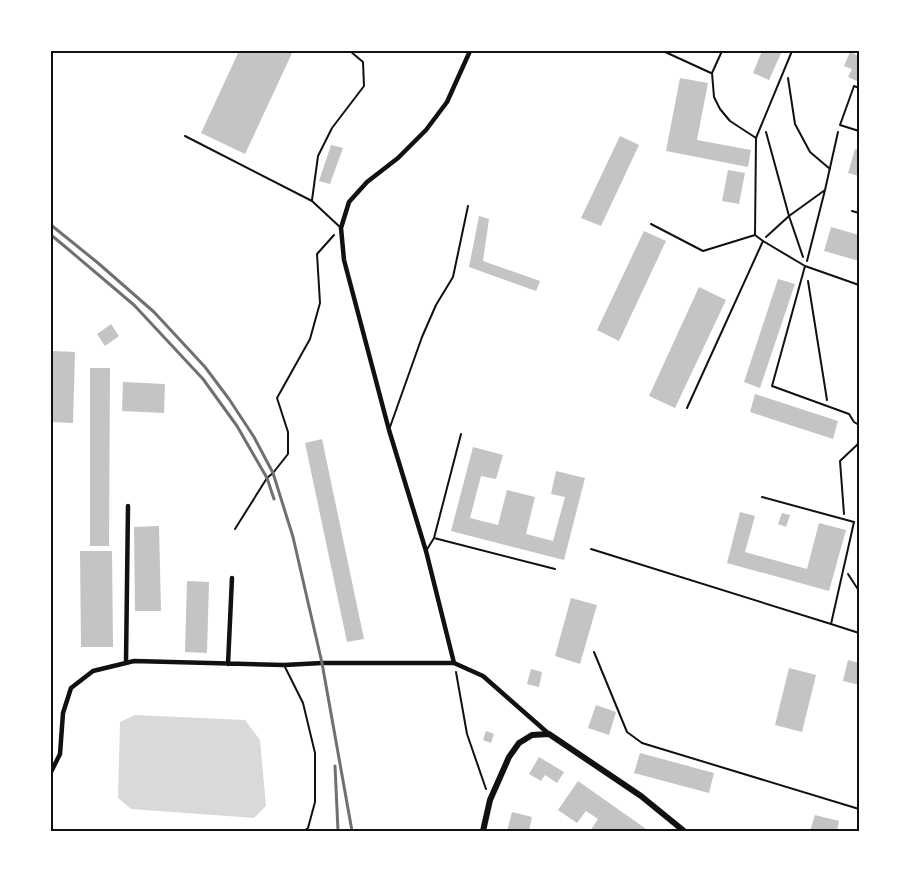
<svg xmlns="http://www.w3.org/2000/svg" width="910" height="882" viewBox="0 0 910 882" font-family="Inter,sans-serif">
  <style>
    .water { fill: #d9d9d9 }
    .building { fill: #c4c4c4 }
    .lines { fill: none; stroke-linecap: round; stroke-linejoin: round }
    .path { stroke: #111; stroke-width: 2 }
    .service { stroke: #111; stroke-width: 2 }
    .minor { stroke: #111; stroke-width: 4.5 }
    .secondary { stroke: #111; stroke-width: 6 }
    .rail { stroke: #707070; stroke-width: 3 }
    .neatline { fill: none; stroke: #111; stroke-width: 2 }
  </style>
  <rect width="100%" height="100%" fill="#fff"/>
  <path class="water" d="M135,715L245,720L260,740L266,806L254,818L131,809L118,798L120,722Z"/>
  <path class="building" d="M239,51H293L245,154L201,133Z
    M762,51H782L769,80L753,73Z
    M850,52L859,56V82L848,77L852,69L844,66Z
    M680,78L708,83L697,140L751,150L748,167L666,151Z
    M620,136L639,145L601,226L581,218Z
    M331,145L343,148L330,184L319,181Z
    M855,149L859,150V176L848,173Z
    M728,170L745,173L739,204L722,201Z
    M479,216L489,219L483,261L540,281L536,291L469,267Z
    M831,227L859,235V261L824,251Z
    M644,231L666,241L619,341L597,330Z
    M778,279L795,284L760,388L744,382Z
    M699,287L726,300L675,408L649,396Z
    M111,324L119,336L105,346L97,334Z
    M52,351L75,352L73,423L51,422Z
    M90,368H110L109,546H90Z
    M123,382L165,384L164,413L122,411Z
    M755,394L838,421L833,439L750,412Z
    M322,439L364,639L347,642L305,443Z
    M473,447L503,455L496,479L481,476L470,518L498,525L507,490L535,497L526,534L553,541L565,497L551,494L556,471L585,478L564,560L451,531Z
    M740,512L755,516L745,552L807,569L819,523L846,530L829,591L727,563Z
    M782,513L790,515L786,527L778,524Z
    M159,526L161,611H135L134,527Z
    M80,551H112L113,647H81Z
    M187,581L209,582L207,653L185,652Z
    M571,598L597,605L580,664L555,656Z
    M848,660L859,663V685L843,681Z
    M789,668L816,675L802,732L775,725Z
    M531,669L542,672L539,687L527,684Z
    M596,705L616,712L609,735L588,728Z
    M486,731L494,734L491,743L483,740Z
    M640,753L714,773L709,793L634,773Z
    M539,757L564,772L557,783L545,775L541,781L529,774Z
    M578,781L649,831H631L630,830L629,831H590L598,819L586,811L577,823L558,810Z
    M512,812L532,817L529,831H507Z
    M815,815L839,821L837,831H810Z"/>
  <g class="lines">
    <path class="path" d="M788,78L795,124L810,152L830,169
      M766,132L789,216L803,257
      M766,237L789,216L825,190L838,132
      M807,261L825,190
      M808,281L827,400
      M844,514L840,461L859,443
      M235,529L267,478L273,473L288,454V432L277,398L310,339L320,303L317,254L334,235
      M848,574L859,591
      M456,672L467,734L486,789"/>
    <path class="service" d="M663,51L711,73
      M722,51L712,73L714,97L720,109L730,121L756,138L755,235L763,241L805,266L859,285
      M859,88L854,86L840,125L859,131
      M185,136L312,201L341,228
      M756,138L792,51
      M312,200L318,156L332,128L364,86L363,62L350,51
      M852,211L859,213
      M651,224L703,251L755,235
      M805,266L772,386L849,414L854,422L859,425
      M687,408L763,241
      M390,427L422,337L436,305L453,277L468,206
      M762,497L854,522L831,624L859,633
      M434,538L555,569
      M591,549L831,624
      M426,551L434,538L461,434
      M594,652L627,732L642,743L859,809
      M284,665L303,703L315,753V802L308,828L304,831"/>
    <path class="minor" d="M470,51L447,102L426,130L398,158L367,182L349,202L341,228L344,260L389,430L426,551L454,663L483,676L549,734
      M126,663L128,506
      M228,664L232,578
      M51,772L60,754L63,713L71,688L93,671L134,661L284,665L322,663H454"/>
    <path class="secondary" d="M483,831L490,800L509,757L519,743L532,735L549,734L641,796L684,831"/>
    <path class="rail" d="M51,225L98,263L154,312L205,367L229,399L254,437L273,473L293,537L322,663L352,831
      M51,235L62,244L134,305L203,379L237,426L267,478L274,499
      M335,766L338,831"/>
  </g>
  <rect width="910" height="882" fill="none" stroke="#ffffff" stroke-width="105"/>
  <rect x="52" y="52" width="806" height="778" class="neatline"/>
</svg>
